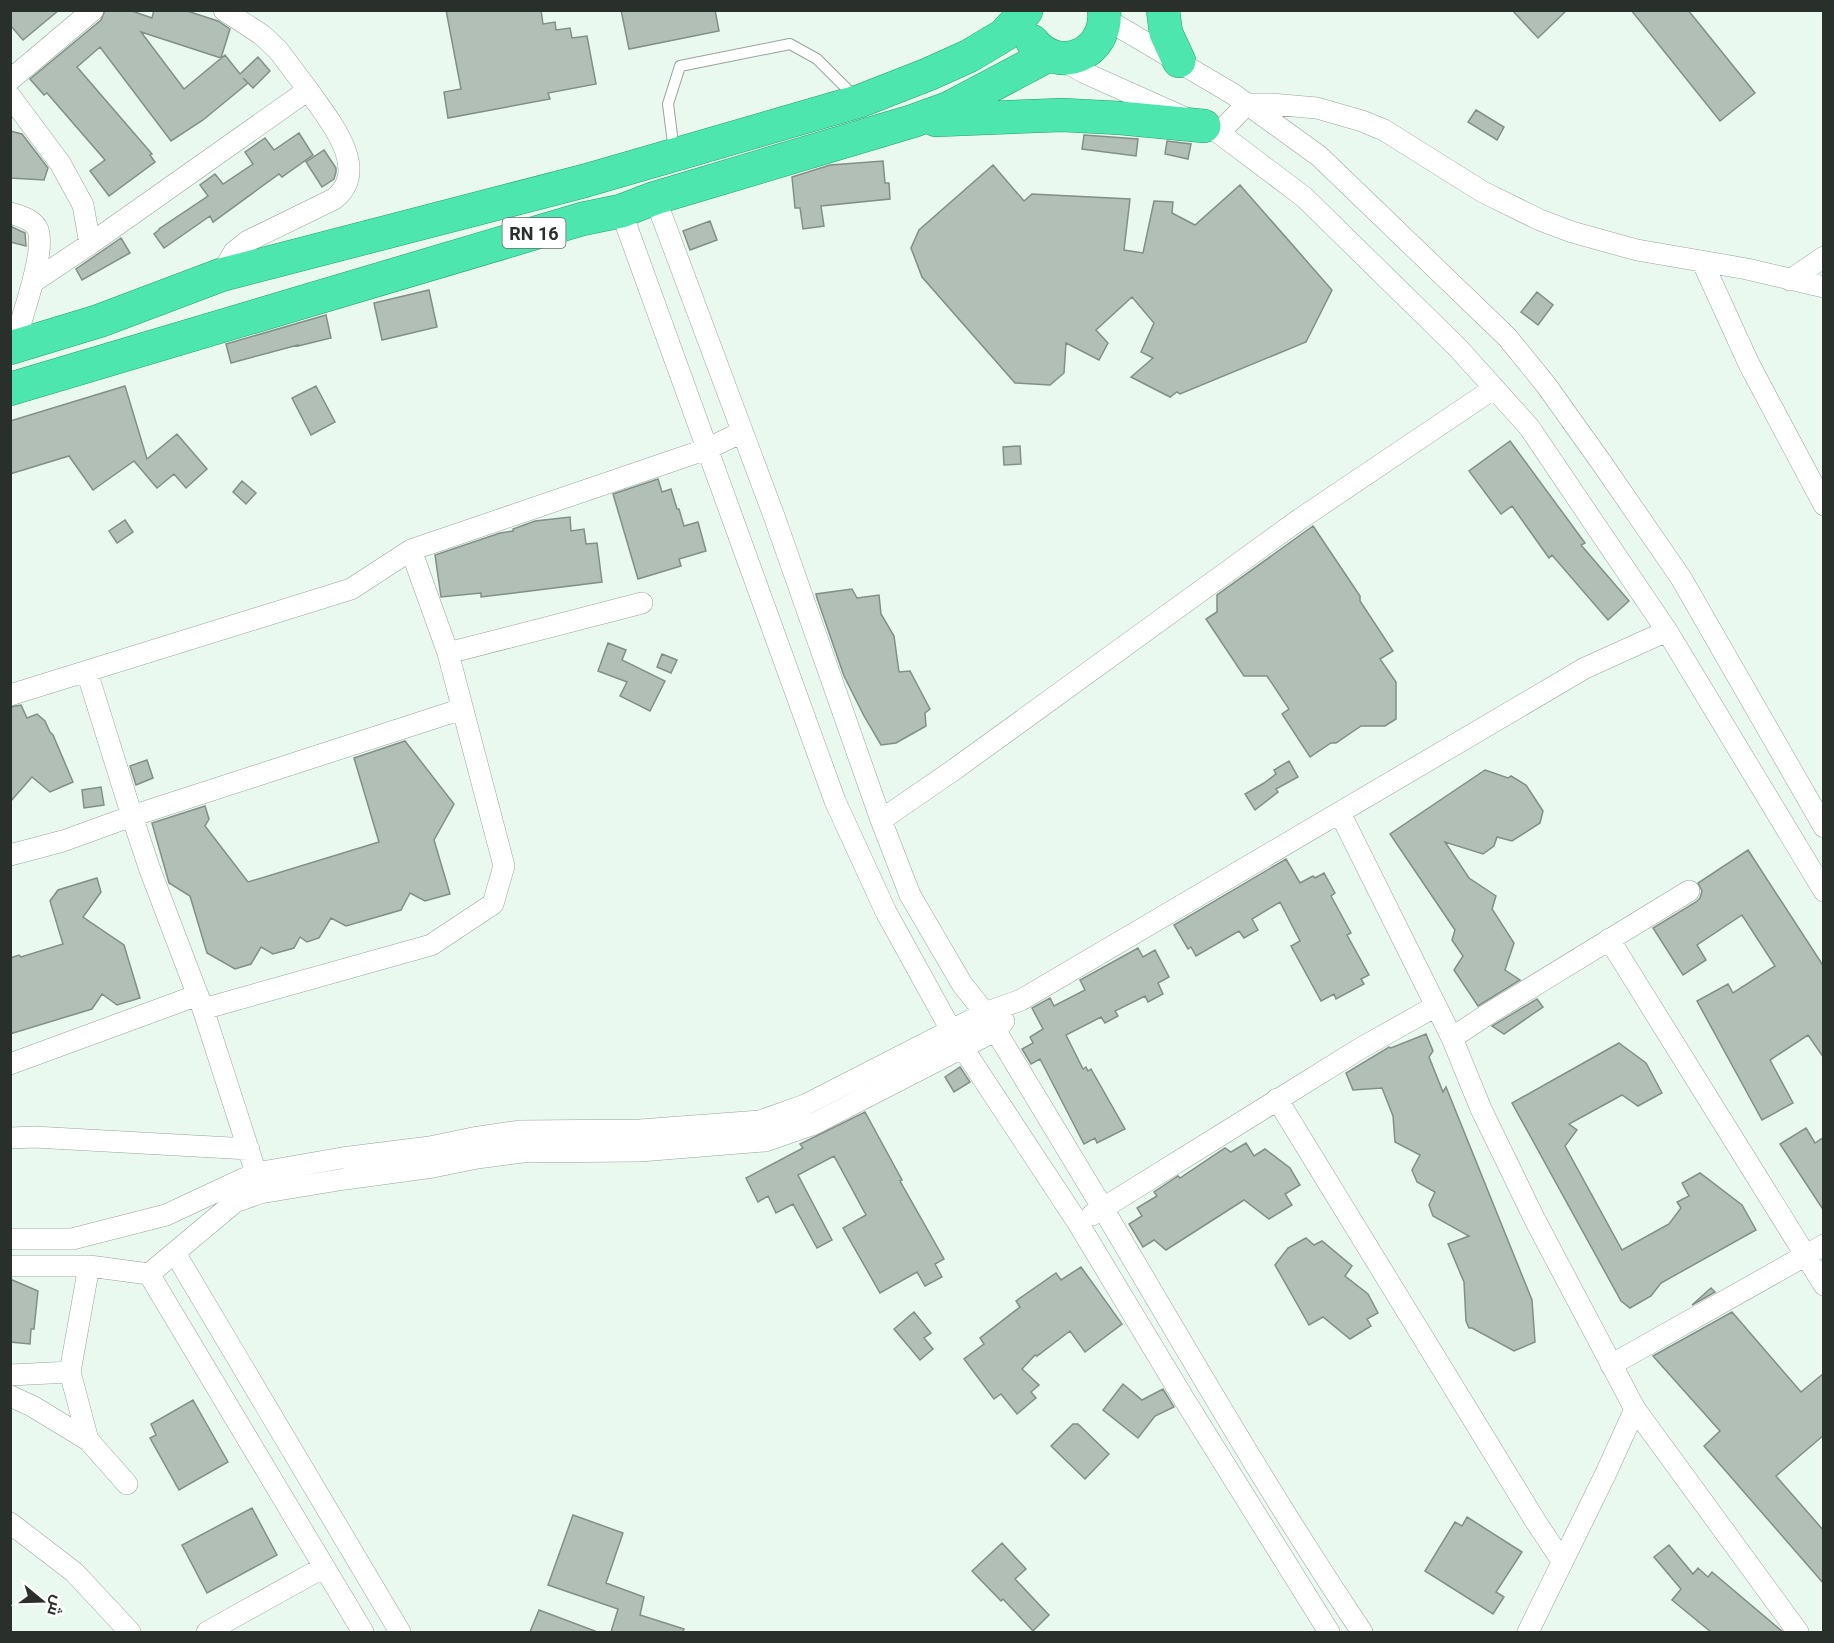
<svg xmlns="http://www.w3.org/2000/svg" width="1834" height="1643" viewBox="0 0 1834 1643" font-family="Roboto,Cairo,sans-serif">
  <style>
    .building { fill: #b1bfb7; stroke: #828f88; stroke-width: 1.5 }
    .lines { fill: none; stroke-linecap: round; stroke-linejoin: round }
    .service-casing { stroke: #96a49c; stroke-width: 12 }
    .minor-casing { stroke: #96a49c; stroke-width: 22 }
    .trunk-casing { stroke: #23a272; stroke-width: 34 }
    .service { stroke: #fff; stroke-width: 10 }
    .minor { stroke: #fff; stroke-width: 21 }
    .trunk { stroke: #4ce6ae; stroke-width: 33 }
    .labels { text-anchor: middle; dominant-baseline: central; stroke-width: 4.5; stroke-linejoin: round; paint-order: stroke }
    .shield { fill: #fff; stroke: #696d6b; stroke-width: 1.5 }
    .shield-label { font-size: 18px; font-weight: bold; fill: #292f2b }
  </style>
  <rect width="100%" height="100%" fill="#eaf9f0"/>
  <path class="building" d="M10,10H59L23,40L10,25Z
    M105,10H129L152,18L154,10H184L218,21L230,29L221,58L141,32L184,89L225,55L240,74L258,57L270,71L253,88L243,78L248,83L203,120L171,141L100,47L77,67L152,154L150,155L155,162L109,196L90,171L105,160L47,93L44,95L30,79L101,20Z
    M446,10H541L543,24L555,22L556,30L570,28L572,38L587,36L596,84L548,93L550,99L448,118L444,92L461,89Z
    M621,10H715L719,31L629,49Z
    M1512,10H1567L1538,38Z
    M1631,10H1688L1755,93L1720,121Z
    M1476,110L1504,127L1497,140L1468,122Z
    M10,131L22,134L48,168L44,180L10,178Z
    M299,133L313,155L282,177L279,174L213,222L210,216L164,248L154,234L159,230V229L208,196L200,185L215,174L223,184L253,164L245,152L265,138L274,150Z
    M1084,135L1138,139L1136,156L1082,149Z
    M1167,141L1191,144L1188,159L1165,154Z
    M324,150L336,168V172L334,179L322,187L306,162Z
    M883,161L885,183H889L890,199L821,206L824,226L803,229L800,208H795L792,177L830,165Z
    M993,165L1024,201L1032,194L1130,199L1124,250L1143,253L1154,201L1173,202L1172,213L1195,225L1240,185L1332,290L1306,342L1180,394L1177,392L1170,397L1131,377L1153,358L1141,352L1154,323L1132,297L1096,330L1108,343L1099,360L1066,343L1064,373L1050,385L1015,383L922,277L911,248L919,230Z
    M710,221L717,240L690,250L683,231Z
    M10,226L25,233L26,246L10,242Z
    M121,238L130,253L82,280L76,269Z
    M429,290L437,327L382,340L374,303Z
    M1537,292L1553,305L1538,325L1521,312Z
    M326,315L331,338L298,346V345L231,363L226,344Z
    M125,386L147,459L177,434L207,469L186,488L174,474L157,488L134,461L93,490L69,456L10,474V421Z
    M316,386L335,422L311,435L292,398Z
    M1510,441L1585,543L1581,545L1629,601L1608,620L1552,555L1549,558L1512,506L1501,514L1469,471Z
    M1020,446L1021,464L1004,465L1003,447Z
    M658,479L662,492L671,489L677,509H679L684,526L698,522L706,551L679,559L681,566L638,579L613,494Z
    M242,481L256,493L246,504L233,492Z
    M570,517L571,531L584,529L586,544L597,543L602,582L481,597V593L441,597L435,555L500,533L513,531V529L535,521Z
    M125,520L133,532L117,543L109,531Z
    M1313,526L1360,596V601L1393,651L1380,659L1396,682V719L1385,726H1361L1336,743H1331L1310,757L1282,714L1289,709L1267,676H1244L1206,619L1217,612V595Z
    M852,589L857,598L879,595L881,614L894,636L899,672L910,671L930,709L925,713L926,726L896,743L881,745L864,716L844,676L817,598L816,594Z
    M608,643L626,650L622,660L665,681L650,711L620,696L627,682L598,671Z
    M662,654L677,660L671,673L657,667Z
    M21,705L27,718L37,714L45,721L50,732L53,735L73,782L50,792L32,777L10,802V707Z
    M405,741L454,804L434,840L450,894L425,901L410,893L401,910L346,926L331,918L319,938L307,942L300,937L294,948L273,954L261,947L251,964L235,969L207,953L190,896L169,883L152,823L205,806L209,819L205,826L248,882L379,842L354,758Z
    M147,760L153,778L136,785L130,766Z
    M1289,761L1298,777L1276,789L1278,792L1255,810L1245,794L1264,783L1276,774L1274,770Z
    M1485,770L1508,778L1511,776L1526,785L1543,811L1540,823L1512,841L1497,837L1494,846L1483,854L1445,842L1469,878L1496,896L1492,909L1514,943L1505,970L1520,980L1478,1006L1454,970L1463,956L1452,940L1455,930L1390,834Z
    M101,787L104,805L84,808L82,790Z
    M1748,850L1824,967V1058L1808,1035L1770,1060L1793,1103L1762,1120L1697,1001L1728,984L1733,993L1775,966L1742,915L1697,945L1706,960L1683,975L1653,928L1696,902L1700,898L1702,891L1698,883Z
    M1286,859L1300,883L1313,876L1315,878L1324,873L1335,893L1331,896L1351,933L1347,935L1369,975L1361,979L1364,984L1336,999L1334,994L1321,1001L1291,946L1300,941L1280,902L1252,919L1258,930L1244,938L1239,931L1196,956L1191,947L1188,949L1174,925Z
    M97,878L101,892L83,917L124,945L140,998L117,1005L102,994L92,1009L10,1034V958L19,955L21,957L63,944L50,901L58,890Z
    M1138,948L1143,957L1155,950L1169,977L1158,983L1163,994L1148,1002L1145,996L1115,1011L1118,1016L1105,1023L1101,1017L1066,1035L1083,1069L1086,1067L1088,1071L1091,1069L1125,1129L1097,1143L1095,1138L1084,1144L1040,1059L1031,1064L1022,1049L1033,1043L1030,1037L1043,1029L1032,1008L1050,998L1054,1006L1085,990L1080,980Z
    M1537,999L1543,1007L1504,1034L1492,1026Z
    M1426,1034L1433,1051L1429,1057L1443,1092L1446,1087L1532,1300L1535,1342L1514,1351L1472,1328H1469L1466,1321L1464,1282L1448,1244L1469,1236L1433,1216L1429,1205L1435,1192L1417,1182L1412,1170L1420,1155L1395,1142L1393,1116L1382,1088L1353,1090L1346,1073L1389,1047L1391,1048Z
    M1619,1043L1646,1063L1662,1093L1638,1106L1622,1095L1569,1124L1577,1130L1565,1146L1622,1250L1669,1224L1681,1208L1677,1202L1689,1196L1682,1183L1700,1173L1742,1205L1756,1230L1661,1283L1651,1296L1630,1308L1621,1301L1512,1103Z
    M960,1067L970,1082L954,1092L945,1077Z
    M865,1112L902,1180L900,1181L944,1259L935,1264L942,1277L925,1286L917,1272L880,1293L843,1228L866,1215L834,1156L798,1175L832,1240L817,1248L793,1204L776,1213L768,1196L758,1202L746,1178L803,1148L800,1144Z
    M1806,1128L1815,1143L1824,1137V1211L1780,1144Z
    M1246,1143L1254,1156L1265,1149L1290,1168L1300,1185L1285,1194L1292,1205L1269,1219L1244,1200L1166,1250L1154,1240L1143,1247L1129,1224L1142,1216L1137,1208L1157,1196L1154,1192L1178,1176L1180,1178L1225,1148L1231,1152Z
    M1306,1238L1314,1245L1322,1241L1352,1266L1345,1276L1368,1294L1378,1313L1367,1319L1371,1326L1350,1339L1323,1317L1309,1325L1275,1265L1288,1248Z
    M1081,1267L1122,1324L1085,1352L1070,1331L1037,1356L1035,1355L1022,1369L1039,1385L1031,1392L1036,1398L1017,1414L1001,1394L994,1399L964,1359L984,1344L980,1338L1020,1307L1016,1301L1056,1273L1061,1280Z
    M10,1279L38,1291L34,1329H31L30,1344L10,1342Z
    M1711,1288L1715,1292L1692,1305Z
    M914,1312L931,1333L924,1338L933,1349L920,1360L894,1329Z
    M1732,1312L1801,1392L1824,1373V1435L1776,1476L1824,1531V1584L1704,1446L1720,1431L1653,1356Z
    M1123,1384L1142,1400L1163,1389L1174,1407L1155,1416L1138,1438L1103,1410Z
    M193,1400L228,1462L179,1490L150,1438L156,1435L151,1424Z
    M1073,1424H1078L1109,1454L1085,1479L1051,1446Z
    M252,1508L277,1555L207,1593L182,1545Z
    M573,1515L623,1533L606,1583L644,1597L640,1615L684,1629L683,1632H611L618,1609L548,1585Z
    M1467,1517L1522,1552L1496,1592L1504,1597L1493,1614L1425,1571L1455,1522L1462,1526Z
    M1002,1543L1026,1569L1015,1579L1049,1615L1033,1631L1003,1599L1001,1601L972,1571Z
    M1669,1545L1693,1574L1698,1568L1708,1577L1712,1572L1783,1632H1711L1672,1600L1681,1589L1654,1557Z
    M539,1610L595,1631L594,1632H530Z"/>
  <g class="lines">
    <g class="service-casing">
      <path id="service" d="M674,151L668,104L680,66L790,44L817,59L855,97"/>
    </g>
    <g class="minor-casing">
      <path id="minor" d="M1104,18L1233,94L1319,156L1507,337L1546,385L1601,462L1681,578L1824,827
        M1058,58L1085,73L1219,133L1304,197L1458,348L1529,427L1667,631L1824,891
        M10,80L93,10
        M10,96L60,163L83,205L90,244L33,282
        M1219,133L1247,104H1271L1317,108L1362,121L1384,130L1483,192L1540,220L1572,232L1637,250L1747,269L1824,287
        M655,198L774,516L881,820L910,895L962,984L985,1013C1024,1078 1063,1142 1102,1207C1187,1350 1269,1494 1362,1632
        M621,211L835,801L886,912L951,1030L1078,1223L1184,1399L1329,1632
        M10,213C20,216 34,219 38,230C45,250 27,301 21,322C19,330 19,338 17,346
        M90,244L308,90L278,50L262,35L224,10
        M1702,261L1749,364L1824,505
        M221,275L234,252L248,241L334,199C372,169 328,119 308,90
        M1790,280L1824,257
        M448,653L642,603
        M87,672L132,816L462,709
        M10,695L351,589L411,550L707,449L742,432
        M1340,813L1452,1038L1481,1109L1535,1220L1635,1409L1798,1632
        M881,820L955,769L1300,519L1493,389
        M10,855L63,841L132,816L150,870L203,1009L256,1173L258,1186
        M1609,939L1824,1285
        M203,1009L431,945L493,904L504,866L448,653L411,550
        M1452,1038L1488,1014L1689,891
        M10,1064L198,995
        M1277,1099L1536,1522L1562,1561
        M10,1138L34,1137L249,1149
        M1092,1215L1361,1048L1436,1006
        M10,1239H72L166,1215L256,1173L342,1158L430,1147L473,1138L520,1131L640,1130L760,1121L805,1105L985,1013L1021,1000L1585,668L1667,631
        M175,1253L400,1632
        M10,1266H89L149,1274L235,1202L260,1193L345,1179L433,1167L477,1158L522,1152L640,1151L765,1141L814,1124L995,1031L1004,1021
        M89,1266L70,1372L88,1440L127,1484
        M149,1274L363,1632
        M1611,1365L1824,1245
        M10,1375L70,1372
        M10,1396L32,1406L88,1440
        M10,1523L74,1572L130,1632
        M207,1632L324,1567
        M1528,1632L1606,1473L1635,1409"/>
    </g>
    <g class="trunk-casing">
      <path id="trunk" d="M1163,10L1166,33L1179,61
        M1032,41C1059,76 1109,53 1104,10
        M936,120L1062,115L1120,118L1204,126
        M10,348L99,321L221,275L584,181L860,101L929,74L969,56L1004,35L1026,11
        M10,389L582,219L621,211L655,198L913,121L949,108L1049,55"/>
    </g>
    <use href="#service" class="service"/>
    <use href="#minor" class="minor"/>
    <use href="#trunk" class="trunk"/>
  </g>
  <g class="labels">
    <rect class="shield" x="502.5" y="218" width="63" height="30" rx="4.5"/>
    <g class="shield-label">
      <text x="534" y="233">RN 16</text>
    </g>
  </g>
  <rect width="1834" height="1643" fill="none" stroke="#292f2b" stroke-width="24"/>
  <g transform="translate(42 1601) rotate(109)" stroke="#ffffff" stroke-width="4.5" paint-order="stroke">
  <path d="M0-4.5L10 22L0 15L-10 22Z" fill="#292f2b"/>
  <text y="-9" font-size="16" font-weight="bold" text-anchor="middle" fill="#292f2b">ش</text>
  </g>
</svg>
